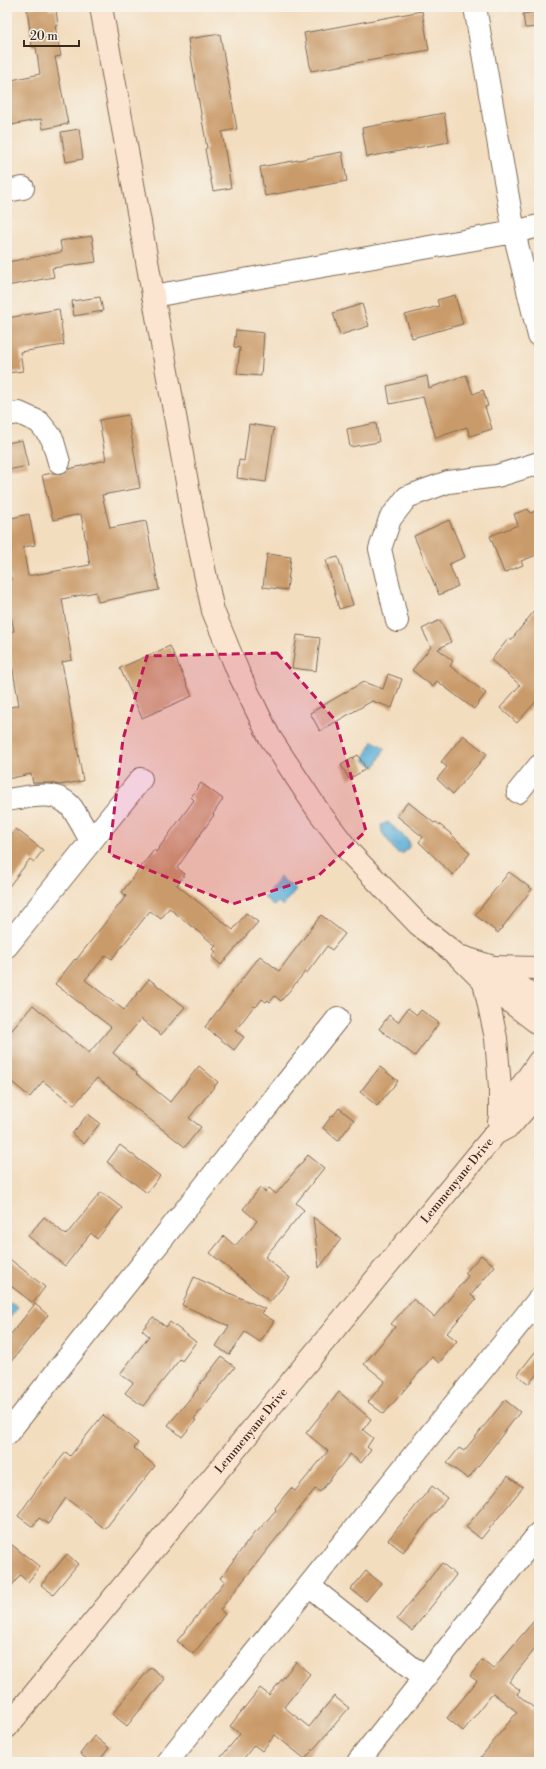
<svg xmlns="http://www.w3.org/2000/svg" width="546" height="1769" viewBox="0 0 546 1769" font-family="'Libre Bodoni',serif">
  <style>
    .water { fill: url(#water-ripples); stroke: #4c6c7b }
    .building { fill: #ca9b6a }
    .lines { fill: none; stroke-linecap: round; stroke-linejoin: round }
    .street-casing { stroke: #7b6956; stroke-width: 24 }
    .secondary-casing { stroke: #7b6956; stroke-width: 24 }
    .street { stroke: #fff; stroke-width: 22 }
    .secondary { stroke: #fce5d0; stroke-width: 22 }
    .marked { fill: #c2185b; fill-opacity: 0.2; stroke: #c2185b; stroke-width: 3; stroke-dasharray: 8 5; stroke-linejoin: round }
    .labels { text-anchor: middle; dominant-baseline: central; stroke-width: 3; stroke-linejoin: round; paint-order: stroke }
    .street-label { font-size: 12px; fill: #3b2a1e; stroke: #f7f3e8 }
  </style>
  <defs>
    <pattern id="water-ripples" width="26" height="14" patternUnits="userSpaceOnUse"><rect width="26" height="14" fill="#5dafd8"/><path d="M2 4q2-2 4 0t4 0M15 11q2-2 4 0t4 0" fill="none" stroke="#4e8faf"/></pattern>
  </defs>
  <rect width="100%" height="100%" fill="#f7f3e8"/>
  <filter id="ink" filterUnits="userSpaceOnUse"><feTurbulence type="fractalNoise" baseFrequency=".025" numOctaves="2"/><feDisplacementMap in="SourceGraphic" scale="8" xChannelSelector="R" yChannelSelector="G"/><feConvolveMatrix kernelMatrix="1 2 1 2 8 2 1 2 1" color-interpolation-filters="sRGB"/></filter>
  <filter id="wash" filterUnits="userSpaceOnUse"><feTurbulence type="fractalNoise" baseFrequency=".012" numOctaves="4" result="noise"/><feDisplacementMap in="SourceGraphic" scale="16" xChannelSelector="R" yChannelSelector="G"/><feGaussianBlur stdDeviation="0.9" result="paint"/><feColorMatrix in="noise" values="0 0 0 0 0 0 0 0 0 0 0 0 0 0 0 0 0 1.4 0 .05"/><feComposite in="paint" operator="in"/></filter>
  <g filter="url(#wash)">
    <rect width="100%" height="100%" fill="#f3ddbf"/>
    <path class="water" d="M373,741L385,748L375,767L363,760Z
      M388,822L409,841V847L404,853H397L395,851L382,832L381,825Z
      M280,877L296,890L283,906L278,902L274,906L264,897Z
      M11,1302L18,1307L9,1319L7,1317V1304L8,1305Z"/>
    <g id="blocks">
      <path class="building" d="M37,7H49V10L56,9L58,26H55L61,56L55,57L68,124L43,129L41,119L7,126V81L40,74L36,47H32L27,8Z
        M422,11L429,50L311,71L304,33Z
        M539,12V27L525,28L523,14Z
        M220,34L237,129L222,132L231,188L213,191L205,149L207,148L188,39Z
        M444,113L449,142L367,157L362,128Z
        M79,129L83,159L66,162L61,132Z
        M342,152L347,181L265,196L260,167Z
        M92,236L96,262L52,268L54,277L7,286V262L62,252L60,241Z
        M455,295L463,324L412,338L405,315L439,306L437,300Z
        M100,297L103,311L74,316L72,301Z
        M362,304L369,326L340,335L333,313Z
        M59,309L64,345L20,352L23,371L7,373V318Z
        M236,330L264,333L261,376L237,374L240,348L234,347Z
        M466,375L473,394L483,390L488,406L485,407L492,429L470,436L467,427L436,438L423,397L390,404L387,386L427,376L429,388Z
        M128,415L140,488L102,495L110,528L146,521L159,590L98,602L96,592L62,599L72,660L62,662L83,781L59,785L51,783H33L31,774L7,779V708L19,705L7,636V632L14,631L7,596V581L11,580L7,557V519L29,514L35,545L23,547L28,576L90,565L81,514L53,520L42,475L53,473L62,474L69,469L106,460L99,420Z
        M376,423L379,442L350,447L347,429Z
        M249,424L274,428L266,482L237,478L239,460L244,461Z
        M22,440L28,466L7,470V443Z
        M528,509L530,513L539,510V554L521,561L523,565L504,573L490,536L518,525L514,514Z
        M449,520L465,557L449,564L458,586L439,595L414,536Z
        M267,554L291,557L287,590L263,587Z
        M338,557L353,605L339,609L326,560Z
        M539,605V698L517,723L500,708L520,685L491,660L509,638L511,640Z
        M440,620L451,642L438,649L453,661L450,666L486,693L474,709L437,681L433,687L412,670L431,647L422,629Z
        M297,635L320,638L316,671L292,668Z
        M170,646L192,696L142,718L120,668Z
        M388,674L402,679L392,708L372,701L320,731L310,713L363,682L383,689Z
        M463,735L487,754L453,794L437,779L447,767L441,762Z
        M358,755L366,769L349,779L341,765Z
        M201,783L223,799L213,814L214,815L177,868L185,874L177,885L233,930L246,913L258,922L221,965L212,957L216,952L213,949L216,946L169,908L161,919L150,911L112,959L106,955L85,980L124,1010L149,979L185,1007L161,1035L141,1019L113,1053L137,1073L136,1074L170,1102L199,1066L218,1082L189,1118L201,1127L185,1147L97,1078L74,1105L43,1081L30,1097L7,1078V1036L33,1005L89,1053L111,1027L55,984L75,959L76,960L126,896L122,892L154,850L156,852L194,800L191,797Z
        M408,802L434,823L436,822L450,833L470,853L453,875L419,842L423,837L397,816Z
        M16,829L43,850L34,862L30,859L7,889V842Z
        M509,872L532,889L498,933L475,915Z
        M321,915L345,934L332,950L327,946L307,973L305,972L281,1001L275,996L270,1002L268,1000L266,1002L262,999L256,1007L254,1006L235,1031L244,1037L234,1050L205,1027L260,956L279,971Z
        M408,1008L417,1015L421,1010L439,1023L415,1056L379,1029L389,1015L398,1022Z
        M380,1067L398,1081L377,1106L360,1092Z
        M339,1108L354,1120L338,1141L323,1128L332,1115L333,1116Z
        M88,1114L100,1123L84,1144L72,1134Z
        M120,1145L160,1176L147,1193L107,1162Z
        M308,1155L324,1168L296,1203L304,1210L265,1257L290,1278L270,1302L210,1253L224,1236L235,1246L257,1221L243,1209L260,1188L265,1192L269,1188L276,1194Z
        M101,1192L122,1208L97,1239L91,1233L65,1266L28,1236L44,1217L66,1235Z
        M313,1217L341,1239L319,1268Z
        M481,1255L495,1266L471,1295L476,1299L447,1333L457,1341L439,1363L432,1357L384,1414L368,1402L385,1381L364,1364L395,1327L391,1324L413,1299L434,1317L468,1276L465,1273Z
        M7,1257L45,1287L33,1303L7,1283Z
        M194,1277L265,1309L261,1313L274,1321L260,1342L245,1332L229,1355L216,1346L229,1326L182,1305Z
        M35,1304L48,1315L7,1367V1339Z
        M153,1317L166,1327L170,1322L196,1342L182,1361L180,1359L143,1406L125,1393L133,1383L120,1374L149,1336L142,1330Z
        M539,1347V1371L529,1384L517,1375Z
        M221,1357L235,1367L194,1419L196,1420L182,1437L168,1425L198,1389L197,1388Z
        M339,1392L371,1419L363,1430L373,1438L367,1447L371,1450L361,1463L350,1454L320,1492L315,1489L220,1610L225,1614L193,1654L177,1641L225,1581L220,1578L255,1532L256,1533L276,1510L275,1508L291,1488L295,1491L328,1451L306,1433Z
        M505,1400L520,1412L468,1479L447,1463L459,1448L464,1451Z
        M103,1415L138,1443L134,1448L155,1466L105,1529L66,1498L48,1524L39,1518L33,1527L18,1516L44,1479L66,1452L70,1456Z
        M508,1476L523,1487L481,1539L466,1527Z
        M432,1486L447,1498L403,1552L388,1540Z
        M7,1541L40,1567L28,1582L20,1575L7,1592Z
        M67,1554L78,1564L53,1594L41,1585Z
        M442,1563L456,1575L412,1631L397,1619Z
        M366,1571L381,1583L366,1601L351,1589Z
        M539,1615V1644L509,1682L520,1690L517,1694L539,1712V1762H477L517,1712L493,1693L463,1731L447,1718L477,1681L470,1676L482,1660L493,1669Z
        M296,1662L310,1674L284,1707L309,1727L334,1696L349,1708L305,1759L275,1735L262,1751L254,1745L241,1762H217L240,1734L230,1726L260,1688L269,1695Z
        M151,1667L165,1679L127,1726L112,1714Z
        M94,1736L109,1748L98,1762H91L80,1754Z"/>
    </g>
  </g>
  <g filter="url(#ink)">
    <use href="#blocks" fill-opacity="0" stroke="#7b6956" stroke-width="1"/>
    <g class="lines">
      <g class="street-casing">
        <path id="street" d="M475,7L514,232L539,336
          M7,191L23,188
          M153,296L514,232L539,226
          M7,415L19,413L39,422L52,438L59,462
          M397,621L380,549L390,519L407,497L448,482L497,476L539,463
          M518,792L539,766
          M7,800C29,797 56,788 72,808C79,818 85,830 91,841
          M7,946L141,779
          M7,1434L338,1018
          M309,1586L425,1678
          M167,1762L539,1299
          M358,1762L539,1533"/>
      </g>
      <g class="secondary-casing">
        <g id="secondary">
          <path d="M101,7L194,521L213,611L239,674L269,736L319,812L351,854L418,924L457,955L484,982L539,1024"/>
          <path d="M462,957L493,967L539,1000"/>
          <path d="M493,967L539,968"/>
          <path d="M484,982L496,1038L500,1088V1117"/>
          <path d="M499,1122L500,1117L539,1061"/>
          <path id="s1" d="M7,1727L495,1134L510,1126L539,1093"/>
        </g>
      </g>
      <use href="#street" class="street"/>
      <use href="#secondary" class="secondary"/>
    </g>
  </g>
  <path class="marked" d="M277,653L336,721L366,831L318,876L233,904L109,854L123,739L147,656Z"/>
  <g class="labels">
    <g class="street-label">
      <text stroke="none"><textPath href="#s1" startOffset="708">Lemmenyane Drive</textPath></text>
      <text stroke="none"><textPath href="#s1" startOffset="384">Lemmenyane Drive</textPath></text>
    </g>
  </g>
  <rect width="546" height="1769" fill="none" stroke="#f7f3e8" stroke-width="24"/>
  <path d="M24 40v6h55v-6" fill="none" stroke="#3b2a1e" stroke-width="2"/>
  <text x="30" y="40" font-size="12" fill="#3b2a1e" stroke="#f7f3e8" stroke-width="3" paint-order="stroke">20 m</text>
</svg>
